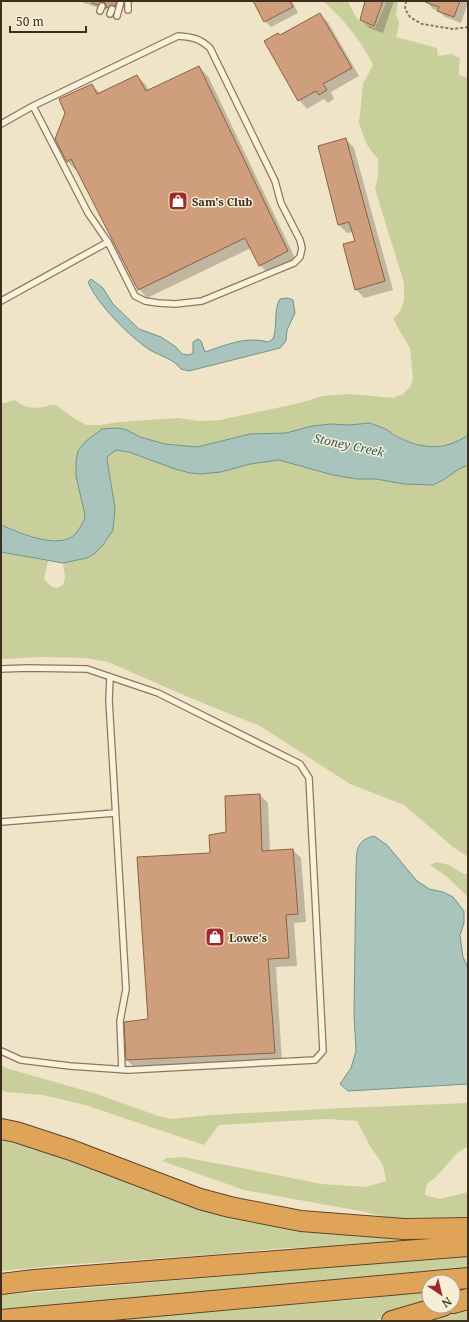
<svg xmlns="http://www.w3.org/2000/svg" width="469" height="1322" viewBox="0 0 469 1322" font-family="'Noto Serif',serif">
  <style>
    .green { fill: #c9cf9b }
    .water { fill: #a9c4bc; stroke: #6f938a }
    .shadow { fill: #0003 }
    .building { fill: #cf9f7d; stroke: #8d5f41 }
    .lines { fill: none; stroke-linecap: round; stroke-linejoin: round }
    .service-casing { stroke: #8d765c; stroke-width: 8 }
    .motorway-casing { stroke: #5b4430; stroke-width: 22 }
    .path { stroke: #8d765c; stroke-width: 2; stroke-dasharray: 3 2; stroke-linecap: butt }
    .service { stroke: #faf1dc; stroke-width: 5.5 }
    .motorway { stroke: #e0a458; stroke-width: 20 }
    .labels { text-anchor: middle; dominant-baseline: central; stroke-width: 3; stroke-linejoin: round; paint-order: stroke }
    .poi-label { font-size: 11px; font-weight: bold; fill: #3d2e20; stroke: #f7eed8; text-anchor: start }
    .water-label { font-size: 12px; font-style: italic; fill: #2f5d5a; stroke: #f7eed8 }
  </style>
  <rect width="100%" height="100%" fill="#f0e4c8"/>
  <path class="green" d="M323,1H348C356,19 357,21 375,28L387,1H398L396,15L399,22L398,30L396,37L437,48L438,56L451,54L460,58L459,67V75L468,78V435L456,443L428,447L410,443L393,434L387,430L369,423L350,425L331,424L312,426L286,433L250,434L197,447L165,444L140,437L127,430L117,428L85,515C85,520 82,524 79,529C66,554 21,532 1,525V404L15,400L22,405L33,408L44,407L49,405H56L75,419L87,425H101L119,422L178,418L199,421L220,420L300,403L322,396L351,394L393,398L403,394L410,387L413,379L410,348L399,330L393,318L398,314L402,307L404,300V283L375,189L378,176V159L371,151L366,143L359,123L363,84L373,65C360,39 344,20 323,1Z
    M116,450L129,452L175,469L190,473L201,474L221,472L250,464L279,460L333,475L357,479H376L404,484L433,485L443,480L459,469L468,465V857L453,847L404,805L350,784L260,726L193,699L108,662L85,658L41,657L1,659V552L48,561L44,579L51,586L57,588L63,585L65,577L63,563L87,558L115,508L107,460L108,456Z
    M436,862L449,865L464,874H468V897L446,876L430,865Z
    M1,1065L9,1069L97,1094L158,1116L172,1119L210,1115L342,1108L468,1103V1146L457,1153L437,1176L427,1184L425,1195L439,1199L468,1192V1217L391,1218L360,1211L244,1190L162,1161L167,1158L183,1157L278,1175L321,1184L366,1187L386,1181L383,1165L370,1146L357,1121L327,1119L219,1125L204,1145L85,1105L43,1095L6,1092L1,1090Z
    M1,1135L139,1181L407,1235L406,1244L328,1247L288,1248L193,1256L62,1265L1,1271Z
    M468,1253V1271L1,1310V1295L230,1276Z
    M429,1290V1303L373,1321H85L367,1299L379,1295Z
    M468,1309V1321H426Z"/>
  <path class="water" d="M91,279L103,288L113,304L139,329L161,337L176,347L182,354L189,355L193,353V342L198,339L201,341L205,352C226,345 246,336 268,342L273,339C278,325 273,311 280,299L288,298L293,300L295,313L287,330L286,341L280,348L189,371L181,369C174,359 160,356 150,350C130,337 97,304 88,282Z
    M369,423C375,425 382,427 387,430C390,431 392,434 394,435C419,449 444,452 468,435V465L459,469L443,480L433,485L404,484L376,479H357L333,475L279,460L250,464L221,472L201,474L190,473L175,469L129,452L116,450L108,456L107,460L115,508L113,530L103,545L94,554L87,558L63,563L1,552V525C20,533 66,554 79,529C82,524 85,520 85,515L76,476V461L78,451L86,441L102,429L118,428L127,430L140,437L165,444L197,447L250,434L286,433L312,426L331,424L350,425Z
    M374,836L387,845L416,880L429,889L443,892L453,897L464,911V923L460,935L463,957L468,968V1084L348,1091L340,1084L351,1068L356,1051L354,1014L356,870C357,853 354,841 374,836Z"/>
  <path class="shadow" d="M78,1H126L122,12L118,11L115,14L108,8L105,10Z
    M260,1H292L298,13L271,27L265,21Z
    M366,1H394L383,33L369,28L361,20Z
    M427,1H466L468,3L461,23L445,17L439,11L433,9L427,2Z
    M319,14L328,22L359,76L331,92L334,99L328,103L324,99L307,109L299,100L280,36Z
    M199,67L208,76L296,260L269,274L260,265L251,248L147,298L139,289L77,169L76,170L67,161L92,85L100,93L137,76L146,85L149,91Z
    M346,139L354,148L393,290L364,298L356,289V241L352,232L347,233L339,225Z
    M260,795L268,803L270,851L293,850L301,858L306,922L294,923L297,966L276,967L282,1061L135,1068L127,1060L125,1022L149,1020L212,854L227,833Z"/>
  <path class="building" d="M92,1H117L115,6L111,5L108,8L106,7V5L104,2H101L98,5L92,3Z
    M253,1H290L293,7L264,22Z
    M365,1H383L374,26L360,20Z
    M425,1H460L454,17L437,11L439,7L425,2Z
    M320,13L352,68L323,84L327,90L319,95L316,91L298,101L264,41L278,33L280,35Z
    M199,66L288,251L259,266L245,238L138,290L71,159L67,162L55,139L65,113L59,99L92,84L97,94L137,75L146,91Z
    M346,138L385,281L355,290L343,244L355,241L349,222L338,225L318,146Z
    M260,794L262,851L293,849L298,914L286,915L289,958L268,959L275,1053L126,1060L124,1022L148,1019L137,857L210,853L209,835L226,832L225,796Z"/>
  <g class="lines">
    <g class="service-casing">
      <path id="service" d="M128,1V10
        M100,11L102,6
        M110,14L112,9
        M117,16L121,1
        M1,124L33,106L178,36C192,37 199,38 210,48L275,181L281,203L300,240L302,248L300,257L294,263L202,301L175,304L158,303L145,301L135,296L108,242L88,213L33,106
        M1,301L108,242
        M1,669L27,668L87,669L158,693L300,764L309,778L323,1051L315,1060L128,1070L70,1066L21,1060L1,1051
        M110,677L109,700L126,989L120,1021L122,1070
        M1,822L115,813"/>
    </g>
    <g class="motorway-casing">
      <path id="motorway" d="M1,1129L16,1132L71,1150L200,1199L230,1207L301,1221L404,1229L468,1228
        M1,1284L34,1280L468,1246
        M453,1303L468,1299
        M1,1320L468,1278
        M392,1321L443,1306"/>
    </g>
    <path class="path" d="M406,1L405,9L410,17L422,24L453,29L468,27"/>
    <use href="#service" class="service"/>
    <use href="#motorway" class="motorway"/>
  </g>
  <defs>
    <g id="shop-square" transform="scale(1)"><rect x="-9" y="-9" width="18" height="18" rx="4" fill="#9e2a2b" stroke="#f7eed8"/><path d="M-5-2.5h2.3a2.7 3.5 0 0 1 5.4 0H5L5.5 6h-11ZM-1.5-2.5h3a1.5 2.3 0 0 0-3 0Z" fill="#fff"/></g>
  </defs>
  <g fill-rule="evenodd">
    <use href="#shop-square" x="178" y="201"/>
    <use href="#shop-square" x="215" y="937"/>
  </g>
  <g class="labels">
    <g class="poi-label">
      <text x="192" y="201">Sam's Club</text>
      <text x="229" y="937">Lowe's</text>
    </g>
    <g class="water-label">
      <text transform="translate(349 445) rotate(12)">Stoney Creek</text>
    </g>
  </g>
  <rect width="469" height="1322" fill="none" stroke="#3d2e20" stroke-width="4"/>
  <g transform="translate(441 1294) rotate(145)"><circle r="19" fill="#f7eed8" stroke="#ada18e"/>
  <path d="M0-3L7 15L0 10L-7 15Z" fill="#9e2a2b"/>
  <text y="-6" font-size="11" font-weight="bold" text-anchor="middle" fill="#3d2e20">N</text>
  </g>
  <path d="M10 26v6h76v-6" fill="none" stroke="#3d2e20" stroke-width="2"/>
  <text x="16" y="26" font-size="12" fill="#3d2e20" stroke="#f7eed8" stroke-width="3" paint-order="stroke">50 m</text>
</svg>
